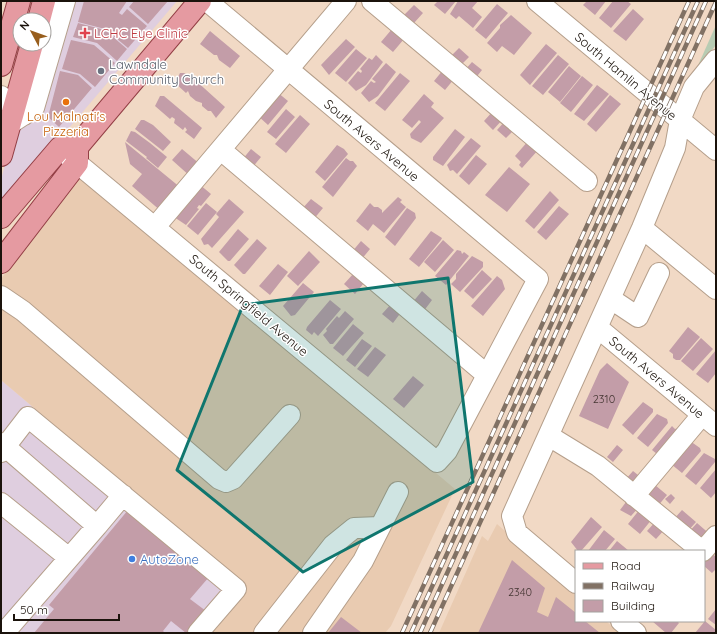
<svg xmlns="http://www.w3.org/2000/svg" width="717" height="634" viewBox="0 0 717 634" font-family="Quicksand,sans-serif">
  <style>
    .commercial { fill: #dfcedf }
    .built { fill: #e9cbb1 }
    .green { fill: #b8ccb3 }
    .building { fill: #c39da8 }
    .lines { fill: none; stroke-linecap: round; stroke-linejoin: round }
    .minor-casing { stroke: #b59f8b; stroke-width: 22 }
    .major-casing { stroke: #933f45; stroke-width: 24 }
    .minor { stroke: #fff; stroke-width: 20 }
    .major { stroke: #e59aa1; stroke-width: 22 }
    .rail-casing { stroke: #817164; stroke-width: 4.5 }
    .rail { stroke: #fff; stroke-width: 3; stroke-dasharray: 9; stroke-linecap: butt }
    .marked { fill: #0f766e; fill-opacity: 0.2; stroke: #0f766e; stroke-width: 3; stroke-linejoin: round }
    .health-dot { fill: #e0444e; stroke: #fff; stroke-width: 1.5 }
    .worship-dot { fill: #6b7280; stroke: #fff; stroke-width: 1.5 }
    .food-dot { fill: #e8710a; stroke: #fff; stroke-width: 1.5 }
    .shop-dot { fill: #3f7fe0; stroke: #fff; stroke-width: 1.5 }
    .labels { text-anchor: middle; dominant-baseline: central; stroke-width: 3; stroke-linejoin: round; paint-order: stroke }
    .number-label { font-size: 11px; fill: #453633 }
    .health-label { font-size: 13px; fill: #be3a42; stroke: #fff; text-anchor: start }
    .worship-label { font-size: 13px; fill: #5b616d; stroke: #fff; text-anchor: start }
    .street-label { font-size: 13px; fill: #1b130c; stroke: #fff }
    .food-label { font-size: 13px; fill: #c56008; stroke: #fff }
    .shop-label { font-size: 13px; fill: #366cbe; stroke: #fff; text-anchor: start }
  </style>
  <rect width="100%" height="100%" fill="#f1d9c5"/>
  <path class="commercial" d="M75,1H177L63,135L48,149L6,197L2,199L1,180L13,134L35,118Z
    M1,380L245,587L205,633H1Z"/>
  <path class="built" d="M79,173L455,489L391,626L385,633H205L245,586L1,380V279Z
    M497,524L576,594V621H606L619,633H439L482,536L488,541Z"/>
  <path class="green" d="M716,25V45L696,70Z"/>
  <path class="building" d="M84,1H127L119,13L122,15L127,9L147,26L128,48L105,29L78,22Z
    M134,1H168L148,24L129,7Z
    M438,1H456L445,14L434,5Z
    M458,1H478L472,8L482,17L473,28L459,16L456,19L450,14Z
    M587,1H606L595,15L583,5Z
    M613,1H627L631,4L611,28L599,18Z
    M497,4L508,13L486,39L475,30Z
    M414,5L423,13L414,23L404,15Z
    M633,9L644,19L626,41L613,31Z
    M511,15L532,33L514,55L502,46L497,52L487,43L500,28V25Z
    M78,23L105,30L127,49L117,61L97,43L73,37Z
    M392,29L404,39L393,52L381,42Z
    M210,31L240,56L230,68L219,60L217,55H214L200,44Z
    M346,39L355,47L329,75L321,65Z
    M71,40L94,45L115,63L95,87L80,74L62,69Z
    M546,44L557,53L530,85L520,75Z
    M459,48L469,57L459,67L449,58Z
    M356,49L367,58L346,82L335,73Z
    M376,55L383,62L366,85L356,91L348,83L358,71L361,73L362,71L360,69L369,58L372,60Z
    M558,55L569,64L543,95L532,86Z
    M472,62L482,70L474,80L464,71Z
    M386,63L396,72L378,96L369,102L361,93L371,81L374,83L376,82L372,79Z
    M569,66L581,76L560,102L548,92Z
    M443,70L454,79L445,90L434,81Z
    M60,71L78,75L92,88L59,127L48,117Z
    M180,73H184L194,79L225,107L216,118L211,111H208L202,106V103L196,101L190,96L188,91L186,93L175,83Z
    M400,73L410,81L385,111L375,103Z
    M582,76L593,85L571,112L560,103Z
    M597,85L609,94L584,121L574,114Z
    M277,92L288,101L268,125L257,115Z
    M424,94L434,103L431,107L444,118L421,143L411,138L410,134L421,122L419,120L412,128L402,120Z
    M610,95L621,104L596,132L587,124Z
    M160,96H164L202,128L194,139L185,132L187,130L185,127L183,130L174,123L175,119L172,117L170,119L155,106Z
    M286,109L295,117L276,139L267,132Z
    M493,111L503,119L493,130L484,121Z
    M300,115L310,124L286,153L275,144Z
    M141,120H144L153,125L171,142L163,151L135,129Z
    M506,120L516,128L506,138L497,130Z
    M455,129L465,137L443,166L433,160V157Z
    M131,131L135,132L150,143L167,157L158,168L146,158L147,157L126,141Z
    M471,138L481,146L457,174L453,170L450,171L447,165Z
    M529,140L539,149L522,168L519,165L521,162L515,156Z
    M125,142L181,188L162,212L132,186L142,174L130,164Z
    M337,145L344,149L348,154L325,181L315,172Z
    M182,149L201,165L191,177L172,160Z
    M251,149L261,157L252,168L242,160Z
    M476,155L487,164L469,185L459,176Z
    M346,158L350,161H353L357,166L333,197L322,187Z
    M509,167L530,184L507,212L485,195Z
    M199,184L211,194L201,206L199,205L197,208L199,209L186,225L174,217Z
    M550,191L559,200L534,229L525,221Z
    M398,197L402,200L400,202L406,207L384,233L373,224L368,231L356,221L370,203L374,207H378L382,210V213Z
    M229,199L244,212L212,248L208,244L204,245L201,239L219,217L216,214Z
    M311,199L323,208L313,220L301,210Z
    M206,203L217,212L198,235L187,226Z
    M559,206L569,214L546,240L537,232Z
    M407,208L415,213L416,218L395,246L385,237Z
    M238,229L249,239L230,261H228L219,252Z
    M431,231L442,238L441,240L419,267L409,259Z
    M257,239L267,248L245,274H243L234,265Z
    M443,240L454,250L435,272L424,262Z
    M361,241L370,249L361,260L351,253Z
    M457,250L461,251L462,254L464,252L469,256L446,285L435,276Z
    M309,251L320,262L298,286L287,276Z
    M472,256L483,262V267L460,292L451,284L456,279V274Z
    M278,264L288,272L270,295L259,286Z
    M482,270L492,279L473,299L464,291Z
    M354,273L364,283L355,294L344,284Z
    M497,276L502,280L505,289L483,316L471,306Z
    M303,283L314,292L295,315L291,316L283,306Z
    M422,291L432,300L423,312L412,303Z
    M330,300L341,309L318,336L314,332L312,335L306,330L307,327Z
    M392,303L402,311L393,323L382,314Z
    M345,311L354,319L333,344H330L323,335L327,331L326,329L337,316L339,318Z
    M353,324L364,333L343,356L333,348Z
    M688,327L700,337L680,360H676L673,358V354L669,351Z
    M701,338L713,349L693,371L681,361Z
    M362,339L372,346L355,367L346,360Z
    M375,347L386,355L368,377L357,369Z
    M716,350V373L708,383L696,374Z
    M607,363L629,382L608,429L579,416L600,370Z
    M413,376L424,385L404,408L393,399Z
    M643,402L653,409V412L633,435L622,425Z
    M657,414L667,419L668,423L648,447L637,438Z
    M672,426L675,429L678,428L662,458L652,450Z
    M690,441L700,448L701,451L682,473L671,464Z
    M617,445L623,450L613,462L607,457Z
    M704,453L715,459V462L696,485L685,476Z
    M716,469V492L711,498L700,488Z
    M633,471L643,479L635,488L625,480Z
    M655,485L667,495L657,507L645,497Z
    M671,494L675,498L670,504L665,499Z
    M629,498L639,507L631,516L620,510Z
    M640,509L652,519L640,534L628,524Z
    M128,510L209,577L190,599L206,611L188,633H186L171,621L163,631L165,633H34L54,609L49,605Z
    M682,510L696,522L687,532L673,520Z
    M591,517L602,527L581,551H578L571,542Z
    M656,521L665,529L656,539L647,531Z
    M697,523L712,536L703,546L688,533Z
    M604,530L615,539L605,551H588Z
    M617,541L629,551H609Z
    M711,552L716,557V569L712,573L704,566V561Z
    M512,560L545,588L537,612L548,617L556,597L576,613V621H585L600,633H478Z
    M716,609V625L708,619Z
    M341,617L362,633H328Z
    M652,621H677L679,623L671,633H666Z
    M705,621L716,630V633H695Z"/>
  <g class="lines">
    <g class="minor-casing">
      <path id="minor" d="M372,1L587,181
        M537,1L716,150
        M1,96L24,115
        M11,123L34,108L65,1
        M221,150L487,375
        M65,153L437,462L447,451L538,279L207,1
        M155,227L346,1
        M642,228L716,289
        M1,296L23,311L219,479L226,482L233,479L290,415
        M611,299L638,317L659,273
        M598,328L716,426
        M549,436L598,466L702,551
        M1,443L97,526L123,495
        M1,452L28,417L236,589L198,633
        M634,496L702,415
        M1,503L69,558
        M703,551L716,536
        M576,583L517,533L512,516L642,228L675,148L680,120L694,87L716,60
        M621,621L636,633
        M4,633L97,526
        M264,633L333,545L354,528L380,527
        M313,633L363,561L398,492"/>
    </g>
    <g class="major-casing">
      <path id="major" d="M39,20L44,1
        M1,65L19,1
        M1,155L32,44
        M1,217L60,148L77,147
        M1,262L77,163V147L200,1"/>
    </g>
    <use href="#minor" class="minor"/>
    <use href="#major" class="major"/>
    <g class="rail-casing">
      <path id="rail" d="M402,633L689,1
        M411,633L698,1
        M420,633L706,1
        M430,633L716,2"/>
    </g>
    <use href="#rail" class="rail"/>
  </g>
  <path class="marked" d="M448,278L473,482L303,572L177,470L243,305Z"/>
  <path class="health-dot" d="M83 27h4v4h4v4h-4v4h-4v-4h-4v-4h4z"/>
  <circle class="worship-dot" cx="101" cy="71" r="4"/>
  <circle class="food-dot" cx="66" cy="102" r="4"/>
  <circle class="shop-dot" cx="132" cy="559" r="4"/>
  <g class="labels">
    <g class="number-label">
      <text x="604" y="399">2310</text>
      <text x="520" y="592">2340</text>
    </g>
    <g class="health-label">
      <text x="94" y="33">LCHC Eye Clinic</text>
    </g>
    <g class="worship-label">
      <text x="109" y="64">Lawndale<tspan x="109" dy="15">Community Church</tspan></text>
    </g>
    <g class="street-label">
      <text transform="translate(626 76) rotate(40)">South Hamlin Avenue</text>
      <text transform="translate(372 140) rotate(40)">South Avers Avenue</text>
      <text transform="translate(249 305) rotate(40)">South Springfield Avenue</text>
      <text transform="translate(657 377) rotate(40)">South Avers Avenue</text>
    </g>
    <g class="food-label">
      <text x="66" y="116">Lou Malnati's<tspan x="66" dy="15">Pizzeria</tspan></text>
    </g>
    <g class="shop-label">
      <text x="140" y="559">AutoZone</text>
    </g>
  </g>
  <rect width="717" height="634" fill="none" stroke="#1b130c" stroke-width="4"/>
  <rect x="575" y="550" width="130" height="72" fill="#ffffff" stroke="#a4a19e"/>
  <rect x="583" y="563" width="20" height="6" fill="#e59aa1" stroke="#a4a19e"/>
  <text x="611" y="570" font-size="12" fill="#1b130c">Road</text>
  <rect x="583" y="583" width="20" height="6" fill="#817164" stroke="#a4a19e"/>
  <text x="611" y="590" font-size="12" fill="#1b130c">Railway</text>
  <rect x="583" y="600" width="20" height="12" fill="#c39da8" stroke="#a4a19e"/>
  <text x="611" y="610" font-size="12" fill="#1b130c">Building</text>
  <g transform="translate(32 32) rotate(311)"><circle r="19" fill="#ffffff" stroke="#a4a19e"/>
  <path d="M0-3L7 15L0 10L-7 15Z" fill="#985e1d"/>
  <text y="-6" font-size="11" font-weight="bold" text-anchor="middle" fill="#1b130c">N</text>
  </g>
  <path d="M14 614v6h105v-6" fill="none" stroke="#1b130c" stroke-width="2"/>
  <text x="20" y="614" font-size="12" fill="#1b130c" stroke="#ffffff" stroke-width="3" paint-order="stroke">50 m</text>
</svg>
